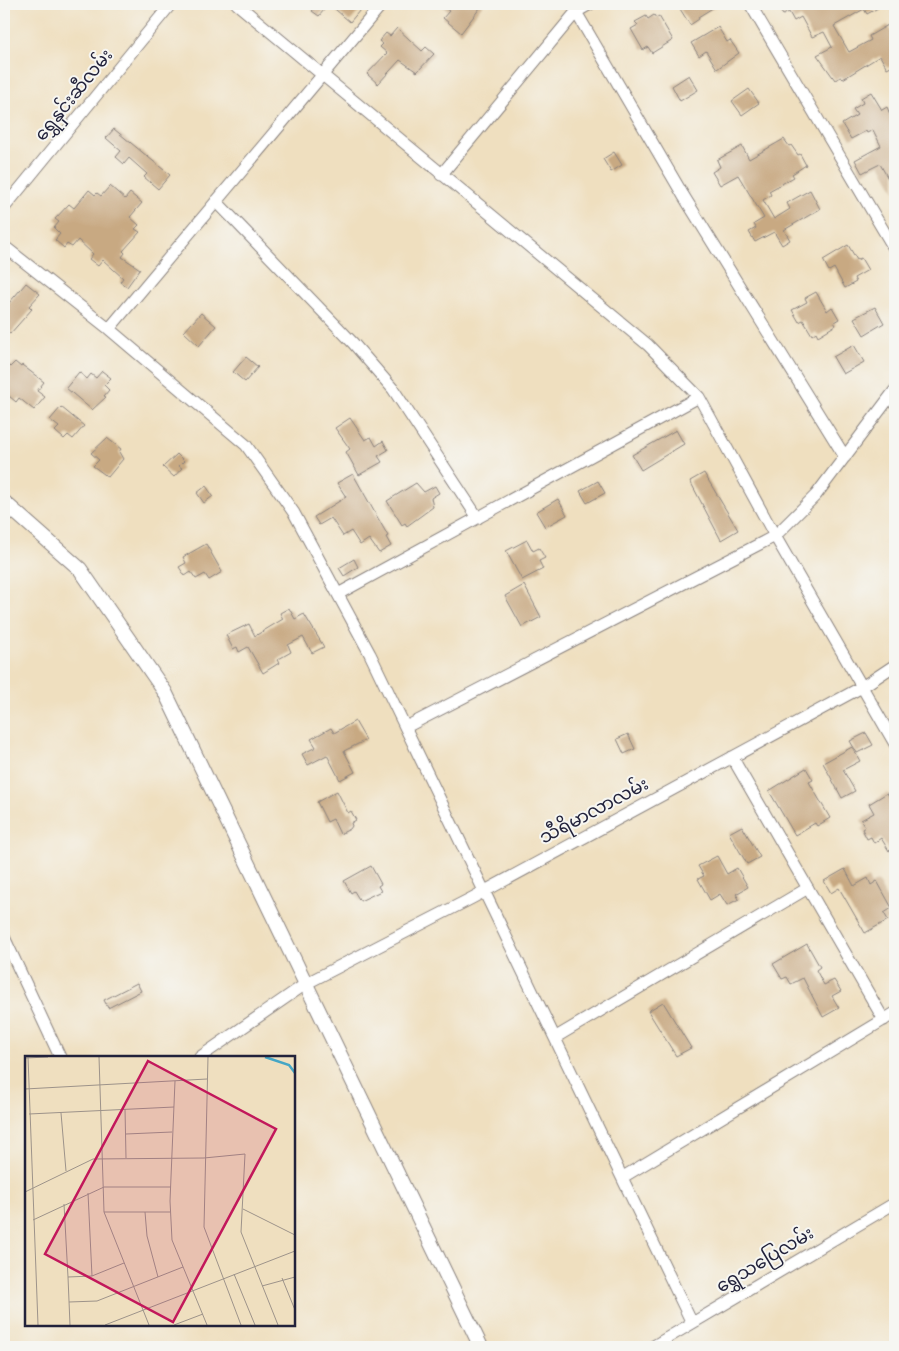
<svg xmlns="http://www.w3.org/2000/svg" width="899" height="1351" viewBox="0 0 899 1351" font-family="'Architects Daughter','Noto Sans Myanmar',sans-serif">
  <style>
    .building { fill: #c8a982 }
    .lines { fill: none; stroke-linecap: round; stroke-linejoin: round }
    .minor-casing { stroke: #88807d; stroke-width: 13 }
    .tertiary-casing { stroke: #88807d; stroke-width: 16 }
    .minor { stroke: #fff; stroke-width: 11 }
    .tertiary { stroke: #fff; stroke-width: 14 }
    .labels { text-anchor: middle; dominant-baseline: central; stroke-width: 4; stroke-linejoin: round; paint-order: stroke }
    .street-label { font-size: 18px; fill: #22223b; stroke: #f6f6f2 }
    .inset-river { fill: none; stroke: #45a6c5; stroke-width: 2.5 }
    .inset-road { fill: none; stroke: #9d938a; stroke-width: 1 }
    .view { fill: #c2185b; fill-opacity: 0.15; stroke: #c2185b; stroke-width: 2.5 }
    .inset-edge { fill: none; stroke: #22223b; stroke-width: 2.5 }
  </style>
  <rect width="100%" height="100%" fill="#f6f6f2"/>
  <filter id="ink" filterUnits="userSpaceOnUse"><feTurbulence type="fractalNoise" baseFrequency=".02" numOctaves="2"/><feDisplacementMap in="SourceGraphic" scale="10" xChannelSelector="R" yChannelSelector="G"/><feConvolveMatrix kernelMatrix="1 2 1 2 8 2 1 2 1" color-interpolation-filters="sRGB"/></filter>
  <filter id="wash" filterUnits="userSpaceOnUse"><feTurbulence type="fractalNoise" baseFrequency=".0096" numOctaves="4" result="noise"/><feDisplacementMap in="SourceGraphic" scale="20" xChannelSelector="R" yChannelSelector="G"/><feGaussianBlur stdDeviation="1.12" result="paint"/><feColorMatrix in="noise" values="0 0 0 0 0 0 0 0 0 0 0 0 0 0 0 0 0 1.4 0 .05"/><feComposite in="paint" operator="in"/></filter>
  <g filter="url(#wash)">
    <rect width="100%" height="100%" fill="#efdfbf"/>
    <g id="blocks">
      <path class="building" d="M318,4H365L350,22L329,4L319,16L312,11Z
        M440,4H483L461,33L443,18L449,11Z
        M677,4H719L698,17L699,19L690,25Z
        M784,4H885L867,14L864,9L834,26L849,52L871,40L869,36L888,25L895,37V64L887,68L880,56L843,79L841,77L835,80L817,55L832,47L824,32L812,37L801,17L794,21L789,12L783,15L778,8Z
        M654,15L656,18L659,16L673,40L652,53L648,47L643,50L631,29L638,25L635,22L646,16L648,19Z
        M718,27L727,42L730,40L739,53L717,69L706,51L699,56L691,43Z
        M397,28L422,51L426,47L434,54L417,72L400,60L378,84L367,74L387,53L380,47L383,44L379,41L386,33L390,36Z
        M689,75L698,90L680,101L672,86Z
        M749,89L759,103L742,115L732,101Z
        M871,92L882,110L887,107L895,126V191L880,164L862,173L855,160L881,146L873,130L867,133L866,131L851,139L842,124L857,115L853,109L863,103L861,98Z
        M114,129L170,175L158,189L144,177L147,174L129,158L124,164L116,157L121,151L106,138Z
        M784,139L789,146L791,145L798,155L800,154L806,165L792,174L794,177L769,191L771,195L763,200L774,219L790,209L787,203L810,190L820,209L784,230L790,240L782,245L774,232L755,242L749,232L756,228L754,224L764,218L738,175L720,185L712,172L720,167L717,160L742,146L749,159Z
        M614,152L622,165L611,172L603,159Z
        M110,186L125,199L130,193L142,203L130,217L139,225L135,229L140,232L123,251L125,253L122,257L140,269L127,287L120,282L123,278L103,260L98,266L89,259L93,254L78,240L72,247L67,244L64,248L55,240L60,234L54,228L59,222L55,219L69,204L74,208L89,190L95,195L97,193L101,196Z
        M848,245L857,260L861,258L868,270L854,278L856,282L845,288L834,268L829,271L823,260Z
        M26,283L40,294L29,306L32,309L10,334L4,329V298L9,303Z
        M816,292L827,311L832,307L839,319L834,322L836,325L818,336L816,332L812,335L803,320L799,322L792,310L807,302L805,298Z
        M875,307L884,323L864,335L854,318Z
        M201,313L216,326L199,346L184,332Z
        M854,345L864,362L843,374L833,357Z
        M246,357L258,367L245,382L233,372Z
        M4,362L10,367L15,362L21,367L22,365L44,382L37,391L45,397L34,410L19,398L16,402L9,396L4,403Z
        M102,371L111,378L104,385L109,390L104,396L106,397L92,410L66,388L79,372L87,379L91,374L96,378Z
        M61,407L84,426L73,439L68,435L64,439L55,431L59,427L50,420Z
        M350,418L365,440L371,437L376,446L383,441L388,450L378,456L382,462L359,475L346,452L350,449L335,428Z
        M676,430L684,444L641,470L632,455Z
        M107,438L121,449L119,452L123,459L108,477L93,466L99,460L91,453Z
        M177,454L184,461L179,466L182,468L174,477L163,467Z
        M704,473L738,530L721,540L690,481Z
        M353,474L388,536L386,537L391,546L379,553L369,539L360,545L351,531L343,536L331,518L319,525L314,517L346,497L337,483Z
        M598,481L605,493L587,503L580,491Z
        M416,483L424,492L435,486L439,493L431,498L433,507L407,526L405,523L402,525L387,501Z
        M206,486L213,496L204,503L197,493Z
        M558,499L567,515L545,527L536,512Z
        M527,540L533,551L539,548L545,558L539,561L543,569L522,580L506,551Z
        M206,544L222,572L209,580L205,574L196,579L191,572L185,576L179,567L186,563L183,557Z
        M354,559L358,567L344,576L339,568Z
        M524,585L541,617L522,627L505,596Z
        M289,608L295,619L304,614L324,647L312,653L303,637L288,645L291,652L277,660L279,663L263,673L248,647L239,652L237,647L233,649L226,635L249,624L255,636L283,619L280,613Z
        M355,721L366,740L344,751L355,772L340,780L327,755L308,765L302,754L316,747L311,739L331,728L334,733Z
        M866,733L873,745L857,753L850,741Z
        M628,734L635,749L624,754L617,739Z
        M852,747L860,761L843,770L855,791L842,798L823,763Z
        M806,768L813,780L809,782L830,818L817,826L815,823L795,835L769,791Z
        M337,791L348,813L351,811L356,820L351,823L352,826L350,829L340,834L333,819L327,822L317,802Z
        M887,793L895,806V830L890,833L895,841V847L889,851L881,838L874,843L871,837L867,839L862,829L865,827L861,820L874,813L869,804Z
        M742,826L760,857L747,864L729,833Z
        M717,856L727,874L737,868L748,887L736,894L739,899L727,905L720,894L710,900L698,879L704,876L698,866Z
        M371,866L381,884L378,886L381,891L360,901L354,891L351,893L344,881Z
        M845,869L854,886L868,878L871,885L877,881L892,908L884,913L888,920L865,933L839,888L831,893L824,881Z
        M807,944L820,967L816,970L824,985L834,980L841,991L832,996L839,1008L823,1017L803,978L791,984L787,977L782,979L773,964Z
        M137,983L141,991L108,1008L104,1000Z
        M663,1002L691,1048L676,1056L648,1011Z"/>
    </g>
  </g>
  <g filter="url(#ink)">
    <use href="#blocks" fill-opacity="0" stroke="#88807d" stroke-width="1"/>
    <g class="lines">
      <g class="minor-casing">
        <path id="minor" d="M237,4L648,345L699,397L775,536L895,744
          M750,4L895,250
          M576,12L683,195L845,457
          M441,175L576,12L590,4
          M216,201L353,343L393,389L478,518
          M4,208L171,4
          M4,246L109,329L246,445L294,513L370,654L692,1323
          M109,329L382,4
          M338,594L699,397
          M406,727L775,536L816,495L895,390
          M732,757L884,1020
          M4,937L60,1057
          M556,1037L808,888
          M200,1057L307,983L472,898L862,687L895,665
          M623,1177L895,1013
          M652,1347L895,1203"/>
      </g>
      <g class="tertiary-casing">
        <path id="tertiary" d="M4,502L80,569L165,692L481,1347"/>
      </g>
      <use href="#minor" class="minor"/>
      <use href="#tertiary" class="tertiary"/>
    </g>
  </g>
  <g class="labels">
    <g class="street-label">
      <text transform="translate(74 95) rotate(-51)">ရွှေနှင်းဆီလမ်း</text>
      <text transform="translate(594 811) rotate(-28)">သီရိမာလာလမ်း</text>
      <text transform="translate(765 1260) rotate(-31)">ရွှေသပြေလမ်း</text>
    </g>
  </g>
  <g transform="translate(25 1056)">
    <rect width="270" height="270" fill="#efdfbf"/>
    <path class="inset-river" d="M240,1L264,9L270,17"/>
    <path class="inset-road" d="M3,1L13,269M74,1L79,156L124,269M183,1L179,171L216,269M0,2L23,1M150,25L145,145L147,184L182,269M0,33L182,23M100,53L101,102M36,57L41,115M4,58L149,51M101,78L147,76M0,136L68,103L179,102L220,98L216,176L253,269M63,137L67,220M39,148L43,221L67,220L99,207M218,153L270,179M79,156H145M120,156L122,180L133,221M8,164L79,131H146M209,218L230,269M43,221L45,269M257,222L270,254M237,230L270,221M44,246L72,245L158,211M80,269L270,195M149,269L178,258"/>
    <path class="view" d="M123,5L251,73L148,266L20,198Z"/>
    <rect width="270" height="270" class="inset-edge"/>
  </g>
  <rect width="899" height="1351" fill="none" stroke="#f6f6f2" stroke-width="20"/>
</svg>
